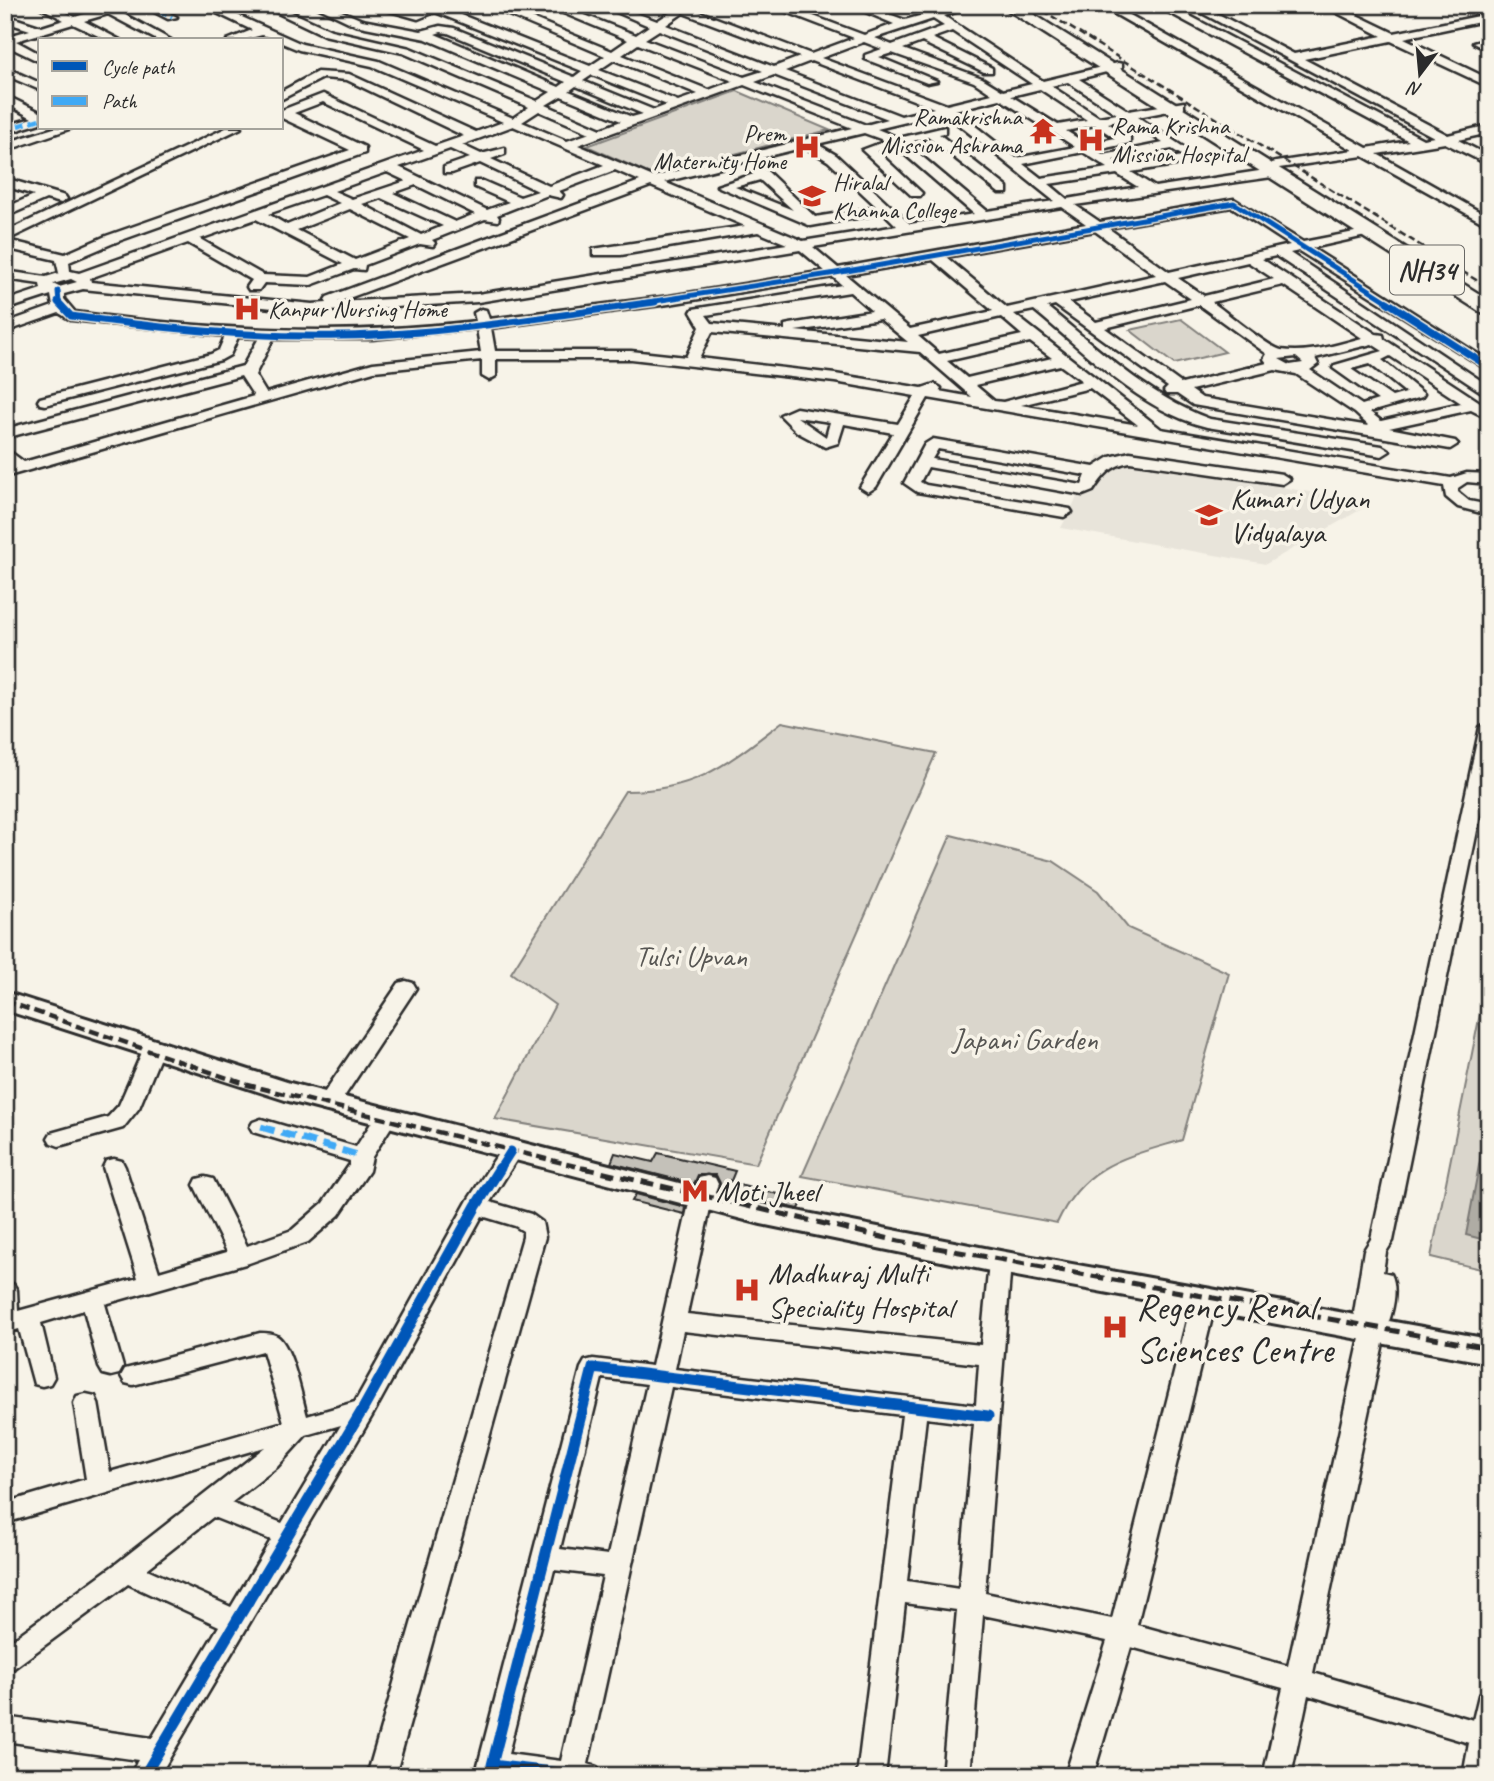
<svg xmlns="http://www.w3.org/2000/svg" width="1494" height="1781" viewBox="0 0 1494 1781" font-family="Caveat,sans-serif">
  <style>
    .built { fill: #e8e4da }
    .green { fill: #dad6cc; stroke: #82807c; stroke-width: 2 }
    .water { fill: #afaca4; stroke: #7a7874; stroke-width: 2 }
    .building { fill: #c4c1b9; stroke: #2b2b2b; stroke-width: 2 }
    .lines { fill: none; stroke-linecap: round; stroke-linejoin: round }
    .minor-casing { stroke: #2b2b2b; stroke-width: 5 }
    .major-casing { stroke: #2b2b2b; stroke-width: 6 }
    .highway-casing { stroke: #2b2b2b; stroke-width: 5 }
    .minor { fill: #f7f3e8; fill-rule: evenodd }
    .major { fill: #f7f3e8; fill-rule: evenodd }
    .highway { fill: #f7f3e8; fill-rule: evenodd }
    .rail-far2 { stroke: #2b2b2b; stroke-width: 2.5; stroke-dasharray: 7 3.5; stroke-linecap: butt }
    .rail-far1 { stroke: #2b2b2b; stroke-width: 4.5; stroke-dasharray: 10 5; stroke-linecap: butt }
    .rail { stroke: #2b2b2b; stroke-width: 5; stroke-dasharray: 13 7; stroke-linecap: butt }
    .quiet-far1 { stroke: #3fa9f5; stroke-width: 4.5; stroke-dasharray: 9 4.5; stroke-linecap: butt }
    .quiet { stroke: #3fa9f5; stroke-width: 7; stroke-dasharray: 14 7; stroke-linecap: butt }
    .cycleway-far3-casing { stroke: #f7f3e8; stroke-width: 8 }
    .cycleway-far2-casing { stroke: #f7f3e8; stroke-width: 10 }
    .cycleway-far1-casing { stroke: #f7f3e8; stroke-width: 13 }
    .cycleway-casing { stroke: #f7f3e8; stroke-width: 16 }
    .cycleway-far3 { stroke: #0057b8; stroke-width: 5 }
    .cycleway-far2 { stroke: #0057b8; stroke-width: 7 }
    .cycleway-far1 { stroke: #0057b8; stroke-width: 9 }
    .cycleway { stroke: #0057b8; stroke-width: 11 }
    .labels { text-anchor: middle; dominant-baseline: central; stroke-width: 7; stroke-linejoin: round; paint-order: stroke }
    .far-poi-label { font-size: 24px; fill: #2b2b2b; stroke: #f7f3e8; text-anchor: start }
    .shield { fill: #f7f3e8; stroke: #686764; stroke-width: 2 }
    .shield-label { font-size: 28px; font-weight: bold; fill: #2b2b2b }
    .poi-label { font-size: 30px; fill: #2b2b2b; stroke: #f7f3e8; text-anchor: start }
    .park-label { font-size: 30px; fill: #575653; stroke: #f7f3e8 }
    .near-poi-label { font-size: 37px; fill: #2b2b2b; stroke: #f7f3e8; text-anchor: start }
  </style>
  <rect width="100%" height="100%" fill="#f7f3e8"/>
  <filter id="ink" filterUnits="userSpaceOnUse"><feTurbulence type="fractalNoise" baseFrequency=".0143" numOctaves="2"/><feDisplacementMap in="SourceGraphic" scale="14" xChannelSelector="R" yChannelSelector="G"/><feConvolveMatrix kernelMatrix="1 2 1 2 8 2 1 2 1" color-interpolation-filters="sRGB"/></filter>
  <g filter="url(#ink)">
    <path class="built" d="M1099,455L1372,503L1266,564L1061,528Z"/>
    <path class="green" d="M737,91L829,130L652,175L587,146Z
      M1181,319L1225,352L1174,364L1130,330Z
      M782,722L936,753L756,1164L495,1119L555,1005L511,973L625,791C697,791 727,764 782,722Z
      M951,835L1053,861L1098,891L1128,928L1229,973L1182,1140C1126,1157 1084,1164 1057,1223L802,1176Z
      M1489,969V1271L1431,1257Z"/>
    <path class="water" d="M1489,1112V1241L1466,1235Z"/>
    <path class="building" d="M615,1153L653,1162L658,1153L735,1171L730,1183L803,1200L799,1209L762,1201L718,1190L720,1183L716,1175H698L694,1184L611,1163Z
      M636,1194L685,1207L684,1214L632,1201Z"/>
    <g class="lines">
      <g class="minor-casing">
        <path id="minor" d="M36,5H50L75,17L114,5H131L118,11L171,40H157L108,14L84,21L120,40H107L73,24L16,41L40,54V61L36,60L5,45V37L30,30L5,22V15L42,27L64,20Z
          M141,5H155L177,17L168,19Z
          M200,5H215L302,44L379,61L513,118L529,107L403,53L324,35L261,5H276L331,30L410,48L537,101L551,92L426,39L355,25L313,5H328L362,20L421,31L440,26L454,28L574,77L582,71L435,12L418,19L369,5C386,5 412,15 426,8L422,5L439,6L590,66L605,56L485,5H500L612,51L628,40L544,5H559L636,35L649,26L600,5H615L657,21L674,10L666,5H693L690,8L811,54L854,38L768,5H784L864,35L894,24L849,5H865L905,20L959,5H977L944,16L1043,81L1118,63L1122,64V68L1079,79L1129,111L1184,102V108L1138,117L1200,158L1194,162L1131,172L1155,187L1272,169L1278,173L1272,177L1075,205L1100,222L1234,199L1303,242L1370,229V235L1312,248L1489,361V371L1299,251L1290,253L1489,386V397L1276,256L1262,259L1376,334L1383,335L1384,339L1489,408V419L1471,410L1389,428L1455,441L1458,444L1450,449L1193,405L1177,394H1166L1164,391L1168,387L1055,305L1047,307C1098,348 1147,396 1210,419L1382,446L1390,451L1382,456L1207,427C1140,411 1086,352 1034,310L1014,314L1161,429L1451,478L1467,473L1489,474V484L1467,482L1458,488V492L1469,501L1489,505V515L1458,507L1446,497L1444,486L928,398L876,487L868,492L860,487L893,433L844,424L838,443L825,447L797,432L780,415L796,408L898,424L915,396L835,382L631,359H496V376L489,380L482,376V360L374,371L5,477V467L11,466L5,460V448L24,462L254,396L241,376L5,438V429L243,366L259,338L238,337L230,355L221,360L45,405L40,404L38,401L40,398L211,354L219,350L225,336L71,320L59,313L5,332V323L53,306L51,295L5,310V301L41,289L40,284L5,279V271L46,277L59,273L56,260L5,248V232L226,128H241L7,240L65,254L106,236L350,150L282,118V110L323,94L435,146L464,136L347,80L323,78L282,99V91L317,72L349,74L476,132L503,122L372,66L299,50L282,43V40L262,35L243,40H227L252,30ZM683,13L800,57L774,67L666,25ZM933,19L944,26L892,45L875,38ZM659,30L763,71L744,77L645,39ZM952,31L1032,84L1003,91L982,78L903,49L922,42L984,72H992V68L932,38ZM441,32L448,33L566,82L559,87L435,34ZM864,42L882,49L865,55V59L927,83L937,81L879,57L892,53L974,82L992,94L947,105L821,58ZM638,44L733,81L709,90L622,55ZM614,60L698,94L678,101L599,70ZM811,61L934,108L901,116L785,71ZM592,75L667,105L654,110L583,81ZM774,75L888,119L866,125L755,82ZM1068,82L1117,114L1099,117L1051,86ZM744,85L852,128L653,177L578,145ZM576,86L643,114L632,117L569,91ZM1040,89L1087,120L1058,125L1011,96ZM561,96L621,121L601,129L546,105ZM1000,99L1047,129L1048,133H1054L1075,147L1016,158L955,110ZM323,102L424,150L79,273L70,271L69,262L116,242L365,153V147L294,113ZM539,111L590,133L567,141L522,122ZM944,113L1054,201L987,211L906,143L928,137L999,193H1007V187L939,134L945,133V127L899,138L877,129ZM1126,119L1163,143L1104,155L1096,150L1130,143V137L1108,123ZM1095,125L1115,138L1087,144L1066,131ZM513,126L604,165L549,186L491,159L505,154V148L481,154L462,145ZM864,133L886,141L862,150L912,196H920L922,193L877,151L895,146L974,214L910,224L836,155L817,144ZM805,147L828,161L877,207L815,217L768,172L754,163L748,167L754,174L717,186L811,226L884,213L897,226L803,241L664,182ZM450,149L470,158L444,167V173H452L480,163L538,191L520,197L483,181H475V187L509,202L487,210L399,167ZM1172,149L1183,156L1121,166L1113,160ZM1083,152L1108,168L1041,178L1023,164ZM615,170L640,181L327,297L325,300L327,303L312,304L91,282L90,278L188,243L252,280L247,287L249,290H259L264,283L311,285L354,269L364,270L365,265L420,244L433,246L435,243L432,240L485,219L498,221L499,218L497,215L548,195L561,198L563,195L559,191ZM387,172L406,181L352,199L334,191ZM1117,174L1138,187L1067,199L1049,184ZM760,180L793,210L735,187ZM416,185L475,214L455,222L393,193ZM651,186L745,226L593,249V255H621L758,232L787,244L478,294L338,302ZM323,195L340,203L287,225L268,214ZM381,198L443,226L421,235L362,204ZM1062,207L1086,224L838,268L813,247ZM1232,207L1290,245L1169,272L1108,228ZM350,209L410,239L355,260L297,230ZM256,219L343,264L310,277L263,275L200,239ZM1095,231L1156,275L1007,308L946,257ZM800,250L825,271L669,296L489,319L486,310L481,309L474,313L476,321C341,337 209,330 75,312L64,299V294L83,289L312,312L478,302ZM933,260L993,311L910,329L846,275ZM1248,262L1274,279L1204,296L1178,278ZM833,277L842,285L693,309L691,312L700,327L686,357L631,351H495L491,328L669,304ZM71,279L77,282L59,287L53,284ZM1165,281L1191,299L1096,322L1069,302ZM1283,285L1362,338C1335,345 1309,354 1281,350C1269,348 1225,311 1212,302ZM850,292L872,311L790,324L785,325V330L712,323L706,315ZM1199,305L1267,354L1264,359L1267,363L1182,384L1105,328ZM1001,317L1022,335L939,354L918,336ZM880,319L908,342L795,331ZM477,329L481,352L373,363L266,393L255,375L273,339H372ZM712,332L920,352L972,397L939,391L941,388L934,384L922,388L835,374L699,358ZM1030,342L1052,358L967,378L947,361ZM1372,344L1383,351L1335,365L1333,368L1378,400L1362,405L1310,370L1318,364L1315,358ZM1390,356L1461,403L1381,421L1370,412L1422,397L1424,394L1382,360ZM1296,357L1303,363L1290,365L1279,359ZM1370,364L1406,393L1392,397L1351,369ZM1060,365L1082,381L1003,402L994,401L975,385ZM1275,370L1296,374L1355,413L1369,426L1202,398L1191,390ZM1090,388L1138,425L1021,405ZM797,417L830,422L826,437Z
          M1099,5H1112L1367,148L1409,141L1155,5H1169L1423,139L1434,137L1187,5H1201L1294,54L1382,36L1322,5H1336L1394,33L1489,14V20L1404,38L1489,79V87L1391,41L1304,59L1448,135L1489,125V133L1458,140L1489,156V165L1445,143L1377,154L1489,217V226L1363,156L1272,169V163L1276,162L1353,150Z
          M1489,39V45L1479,46L1473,43Z
          M5,67L40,83V90L5,75Z
          M5,95L40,112V123L5,134V126L32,118L5,103Z
          M54,128H72L5,151V143Z
          M5,178L65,196L67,199L61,203L46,199L5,217V208L34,195L5,186Z
          M933,439L1094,467L1110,457L1130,452L1282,474L1290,479L1282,484L1130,462C1111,465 1103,476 1093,491L1083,495L928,467L920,482L926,485L1070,509L1072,512L1064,517L917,492L904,483L925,444ZM938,449L1085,475H1086L1082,485L932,459Z
          M1489,722V772L1393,1241L1386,1252L1383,1272L1391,1274C1399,1289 1392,1315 1386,1329L1313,1673L1473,1720L1479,1695L1489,1691V1776H1463L1469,1743L1308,1695L1291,1776H1263L1283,1688L1131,1647L1093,1776H1065L1107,1641L983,1615L970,1776H942L957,1610L905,1603L885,1776H857L902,1415L671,1387L588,1764L597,1767L601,1776L482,1774L478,1765L581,1368L585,1361L593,1359L652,1366L690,1199L699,1178L707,1176L715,1178L718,1184L712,1199L687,1314L981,1345L989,1262L992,1256L1000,1254L1008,1256L1011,1262L985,1593L1112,1619L1193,1297L1197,1291L1205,1288L1213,1291L1217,1297L1137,1625L1288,1666L1362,1329L1354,1313L1364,1250L1371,1239L1480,727ZM683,1331L979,1364L976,1405L675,1369ZM602,1378L647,1384L608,1555L560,1549ZM926,1418L974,1424L959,1589L907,1581ZM554,1570L603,1576L561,1761L508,1754Z
          M406,981L413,983L416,988L336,1109L328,1111L320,1109L317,1104L320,1099L399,983Z
          M153,1043L160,1045L163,1050L139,1108L123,1128L59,1146L51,1143L48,1138L51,1133L108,1117L119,1105L143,1050L146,1045Z
          M385,1112L393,1114L396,1119L372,1157L369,1171L339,1215L308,1242L249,1263L105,1304L123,1367L119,1374L111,1376L103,1374L99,1367L84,1310L41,1323L54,1377L50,1384L42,1386L34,1384L19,1329L5,1333V1281L13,1284L17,1290L18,1311L138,1278L103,1167L106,1161L114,1159L122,1161L125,1167L159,1272L227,1252L194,1185L197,1179L205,1177L213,1179L247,1246L292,1230L323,1203L350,1164V1161L253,1132L250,1127L253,1122L261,1119L356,1147L377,1114Z
          M511,1143L519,1146L522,1151L490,1202L531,1214L542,1222L545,1237L395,1776H367L523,1237V1231L515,1226L482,1216L372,1416L159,1776H130L138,1760L5,1741V1717L152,1738L219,1626L128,1584L14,1668L5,1671V1645L117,1563L265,1447L5,1523V1503L86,1479L74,1403L77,1396L86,1394L95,1396L98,1403L110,1472L284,1422L263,1351L133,1385L125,1383L121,1376L125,1369L133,1367L260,1333C265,1333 272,1333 277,1336C292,1345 302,1398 307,1416L355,1402L468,1200L503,1146ZM341,1425L282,1523L231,1503L277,1467L306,1435ZM213,1517L271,1540L231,1607L147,1569Z"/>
      </g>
      <g class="major-casing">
        <path id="major" d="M5,992L290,1083L761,1204L1000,1251L1489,1339V1363L1000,1273L761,1224L285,1100L5,1010Z"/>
      </g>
      <g class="highway-casing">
        <path id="highway" d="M1000,5H1019L1489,300V315L1482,313Z"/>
      </g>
      <use href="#minor" class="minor"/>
      <use href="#major" class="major"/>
      <use href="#highway" class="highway"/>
      <path class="rail-far2" d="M1034,5L1489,288"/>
      <path class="rail-far1" d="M5,1001L248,1085L591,1170"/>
      <path class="rail" d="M583,1168L899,1241L1489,1348"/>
      <path class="quiet-far1" d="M146,5L172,17
        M5,130L40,119"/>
      <path class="quiet" d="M261,1127L361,1156"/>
      <g class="cycleway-far3-casing">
        <path id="cycleway-far3" d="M58,291L59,303
          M642,303L830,274L1234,203L1390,303"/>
      </g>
      <g class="cycleway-far2-casing">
        <path id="cycleway-far2" d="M58,302L71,316C161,328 252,338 342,336C447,334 551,316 655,302
          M1387,302L1489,367"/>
      </g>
      <g class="cycleway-far1-casing">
        <path id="cycleway-far1" d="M499,1170L511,1151"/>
      </g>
      <g class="cycleway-casing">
        <path id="cycleway" d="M144,1776L363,1409L476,1206L500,1168
          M587,1776L492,1765L593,1368L988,1416"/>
      </g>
      <use href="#cycleway-far3" class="cycleway-far3"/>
      <use href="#cycleway-far2" class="cycleway-far2"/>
      <use href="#cycleway-far1" class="cycleway-far1"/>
      <use href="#cycleway" class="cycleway"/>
    </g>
  </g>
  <defs>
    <g id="temple-bare" transform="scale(2.1)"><path d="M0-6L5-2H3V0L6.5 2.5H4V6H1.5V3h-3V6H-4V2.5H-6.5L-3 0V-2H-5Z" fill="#c8321e" stroke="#f7f3e8" stroke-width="2.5" paint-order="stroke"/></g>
    <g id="hospital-bare" transform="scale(2.1)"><path d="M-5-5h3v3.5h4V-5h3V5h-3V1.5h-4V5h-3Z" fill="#c8321e" stroke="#f7f3e8" stroke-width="2.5" paint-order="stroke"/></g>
    <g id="university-bare" transform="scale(2.1)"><path d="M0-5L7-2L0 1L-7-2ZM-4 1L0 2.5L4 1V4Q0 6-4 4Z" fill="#c8321e" stroke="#f7f3e8" stroke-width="2.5" paint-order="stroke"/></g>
    <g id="school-bare" transform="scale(2.1)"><path d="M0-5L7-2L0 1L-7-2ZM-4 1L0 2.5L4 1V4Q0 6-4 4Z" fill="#c8321e" stroke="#f7f3e8" stroke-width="2.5" paint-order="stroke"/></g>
    <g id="metro-bare" transform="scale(2.1)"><path d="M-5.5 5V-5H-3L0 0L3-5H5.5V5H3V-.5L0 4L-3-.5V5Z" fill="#c8321e" stroke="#f7f3e8" stroke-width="2.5" paint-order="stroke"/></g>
  </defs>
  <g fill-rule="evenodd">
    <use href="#temple-bare" x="1043" y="131"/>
    <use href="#hospital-bare" x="1091" y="140"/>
    <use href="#hospital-bare" x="807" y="147"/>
    <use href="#university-bare" x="812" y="196"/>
    <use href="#hospital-bare" x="247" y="309"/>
    <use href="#school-bare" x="1209" y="515"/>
    <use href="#metro-bare" x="695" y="1191"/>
    <use href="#hospital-bare" x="747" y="1290"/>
    <use href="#hospital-bare" x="1115" y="1327"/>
  </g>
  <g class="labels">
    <g class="far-poi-label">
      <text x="1022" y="117" text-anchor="end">Ramakrishna<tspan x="1022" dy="28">Mission Ashrama</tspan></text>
      <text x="1112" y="126">Rama Krishna<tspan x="1112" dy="28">Mission Hospital</tspan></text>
      <text x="786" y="133" text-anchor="end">Prem<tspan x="786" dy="28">Maternity Home</tspan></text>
      <text x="833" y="182">Hiralal<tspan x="833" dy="28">Khanna College</tspan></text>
      <text x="268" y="309">Kanpur Nursing Home</text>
    </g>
    <rect class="shield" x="1390" y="245.5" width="74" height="49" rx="5"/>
    <g class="shield-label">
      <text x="1427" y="270">NH34</text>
    </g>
    <g class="poi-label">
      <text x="1230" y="498">Kumari Udyan<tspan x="1230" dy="34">Vidyalaya</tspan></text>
      <text x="716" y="1191">Moti Jheel</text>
      <text x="768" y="1273">Madhuraj Multi<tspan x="768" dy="34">Speciality Hospital</tspan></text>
    </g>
    <g class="park-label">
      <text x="691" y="956">Tulsi Upvan</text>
      <text x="1025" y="1039">Japani Garden</text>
    </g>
    <g class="near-poi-label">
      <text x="1136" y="1306">Regency Renal<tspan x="1136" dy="43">Sciences Centre</tspan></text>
    </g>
  </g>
  <rect width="1494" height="1781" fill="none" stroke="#f7f3e8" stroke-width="28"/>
  <rect x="14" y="14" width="1466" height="1753" fill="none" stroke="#2b2b2b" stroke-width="2.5" filter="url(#ink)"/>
  <rect x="38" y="38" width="245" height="91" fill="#f7f3e8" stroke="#a5a39c" stroke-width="2"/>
  <rect x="52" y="61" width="35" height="10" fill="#0057b8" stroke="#a5a39c" stroke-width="2"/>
  <text x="102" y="74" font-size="21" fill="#2b2b2b">Cycle path</text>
  <rect x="52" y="96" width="35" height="10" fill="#3fa9f5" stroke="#a5a39c" stroke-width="2"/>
  <text x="102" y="108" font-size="21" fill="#2b2b2b">Path</text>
  <g transform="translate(1420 74) rotate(196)" stroke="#f7f3e8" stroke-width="5" paint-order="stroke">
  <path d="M0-5L12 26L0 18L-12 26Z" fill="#2b2b2b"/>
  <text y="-10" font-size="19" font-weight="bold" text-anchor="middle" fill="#2b2b2b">N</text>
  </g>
</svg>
